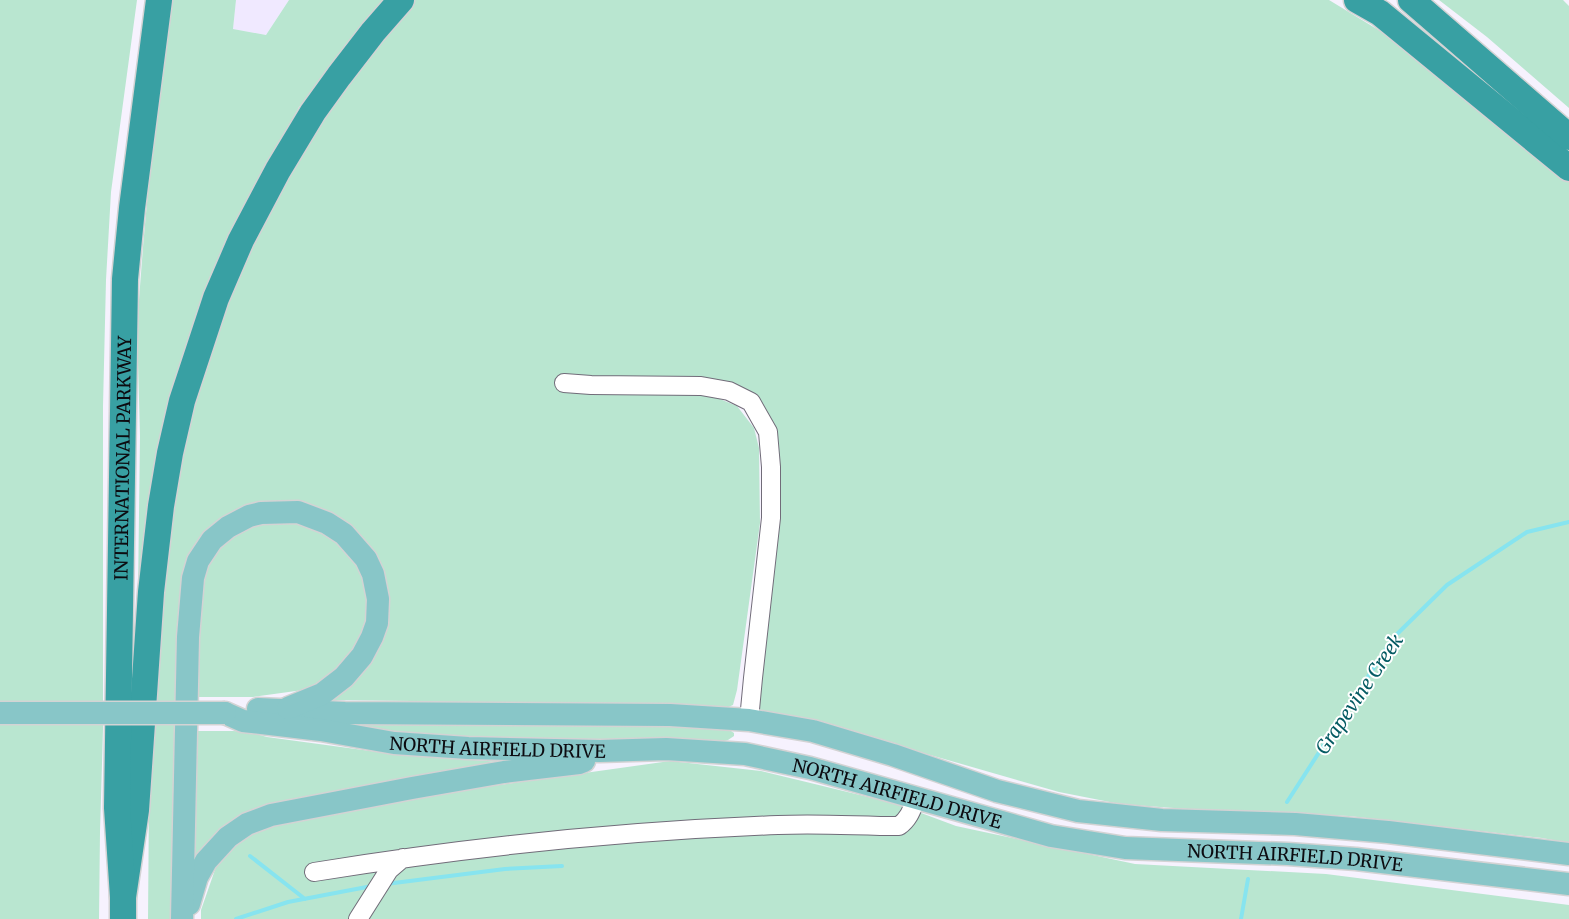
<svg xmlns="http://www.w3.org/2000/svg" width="1569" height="919" viewBox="0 0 1569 919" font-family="Merriweather,serif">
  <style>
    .built { fill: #f0e9ff }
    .green { fill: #b9e6d0 }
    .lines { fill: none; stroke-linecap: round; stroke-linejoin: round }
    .stream { stroke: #87e4ef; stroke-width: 4 }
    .minor-casing { stroke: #716c79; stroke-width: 20 }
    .major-casing { stroke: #d3d3d4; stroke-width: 25 }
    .highway-casing { stroke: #d3d3d4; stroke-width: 29 }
    .minor { stroke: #fff; stroke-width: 18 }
    .major { stroke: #88c6c8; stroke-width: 22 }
    .highway { stroke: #38a0a3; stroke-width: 26 }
    .major-bridge-casing { stroke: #d3d3d4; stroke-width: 25; stroke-linecap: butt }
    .major-bridge { stroke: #88c6c8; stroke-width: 22 }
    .labels { text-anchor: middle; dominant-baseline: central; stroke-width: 4; stroke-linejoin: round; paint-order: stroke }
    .street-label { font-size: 18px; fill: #0c0b10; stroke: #fff }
    .water-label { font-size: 19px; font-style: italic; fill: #055b63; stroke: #fff }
  </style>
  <rect width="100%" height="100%" fill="#f6f2fe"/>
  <path class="built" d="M236,0H289L266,35L233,29Z"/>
  <path class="green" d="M0,0H137L111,192L106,280L103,406V729L100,832L99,919H0Z
    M172,0H236L233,29L266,35L289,0H384L299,107L235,238L138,593L140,436L137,326L143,247L151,158Z
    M415,0H1329L1395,40L1569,179V843L1542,838L1349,816L1187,809L1120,804L1059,792L892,744L764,713L754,705L775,526L760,408L710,395L737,406L754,428L759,448L760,523L737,690L733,705L726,708L411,701L331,700L350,679L379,581L304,508L203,543L172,919H148L149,798L163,591L178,476L196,391L239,267L301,154L376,38Z
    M1439,0H1563L1569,6V108L1487,37Z
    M299,521L331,535L353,558L366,585L367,603L366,622L358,646L325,682L303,690L253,697H195L197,598L209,562L218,550L233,536L254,524Z
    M341,719L680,722L728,729L734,733V736L728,740L711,744L468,741L339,725Z
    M195,731H233L248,732L267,737L400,755L502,762L276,805L195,864Z
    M670,761L761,771L897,804L956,826L1135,864L1326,874L1569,905V919H201V910L217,864L246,836L298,818L406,798Z"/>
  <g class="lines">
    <path class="stream" d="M1287,802L1393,638L1447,585L1527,532L1569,522
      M250,856L305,899
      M386,884L505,869L562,866
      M236,919L288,902L372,886
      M1241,919L1248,879"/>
    <g class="minor-casing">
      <path id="minor" d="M564,383L591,385L701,386L729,391L751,402L768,432L771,467V518L753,678L749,720
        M314,872C467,847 622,831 778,825C818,823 859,826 899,826C909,819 912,809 916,799
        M358,919L389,870L403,858"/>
    </g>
    <g class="major-casing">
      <g id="major">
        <path d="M258,709L345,713L670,715L749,720L813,731L893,755L997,791L1078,811L1162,820L1295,824L1388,832L1569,854"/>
        <path id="s1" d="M225,713L243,721L321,730L394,743L468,748L600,751L666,749L745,754L810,768L1051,836L1125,848L1288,854L1356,859L1569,884"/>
        <path d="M189,904L197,877L206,861L228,837L247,824L271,815L412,788L504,772L579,763L584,761"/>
        <path d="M182,919L188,637L193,578L198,561L212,540L228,527L249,516L261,513L298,512L327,523L344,534L366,559L373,574L378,599L377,623L372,637L362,656L344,677L322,694L288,708"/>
      </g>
    </g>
    <g class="highway-casing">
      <g id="highway">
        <path d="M1357,0L1380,13L1569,168"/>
        <path d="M1411,0L1569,137"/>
        <path d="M123,897L136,810L151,592L161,506L170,453L182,401L216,298L241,240L278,170L313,112L339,76L373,32L401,0"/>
        <path id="s2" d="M123,919V897L117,808L125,279L132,208L159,0"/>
      </g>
    </g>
    <use href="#minor" class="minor"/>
    <use href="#major" class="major"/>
    <use href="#highway" class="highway"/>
    <g class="major-bridge-casing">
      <path id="major-bridge" d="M0,713H225"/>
    </g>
    <use href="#major-bridge" class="major-bridge"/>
  </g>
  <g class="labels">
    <g class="street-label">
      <text stroke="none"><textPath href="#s2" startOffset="461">INTERNATIONAL PARKWAY</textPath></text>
      <text stroke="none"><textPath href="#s1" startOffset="276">NORTH AIRFIELD DRIVE</textPath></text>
      <text stroke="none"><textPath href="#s1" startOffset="681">NORTH AIRFIELD DRIVE</textPath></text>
      <text stroke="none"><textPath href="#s1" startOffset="1086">NORTH AIRFIELD DRIVE</textPath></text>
    </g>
    <g class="water-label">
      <text transform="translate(1359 694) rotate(-56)">Grapevine Creek</text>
    </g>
  </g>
</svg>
